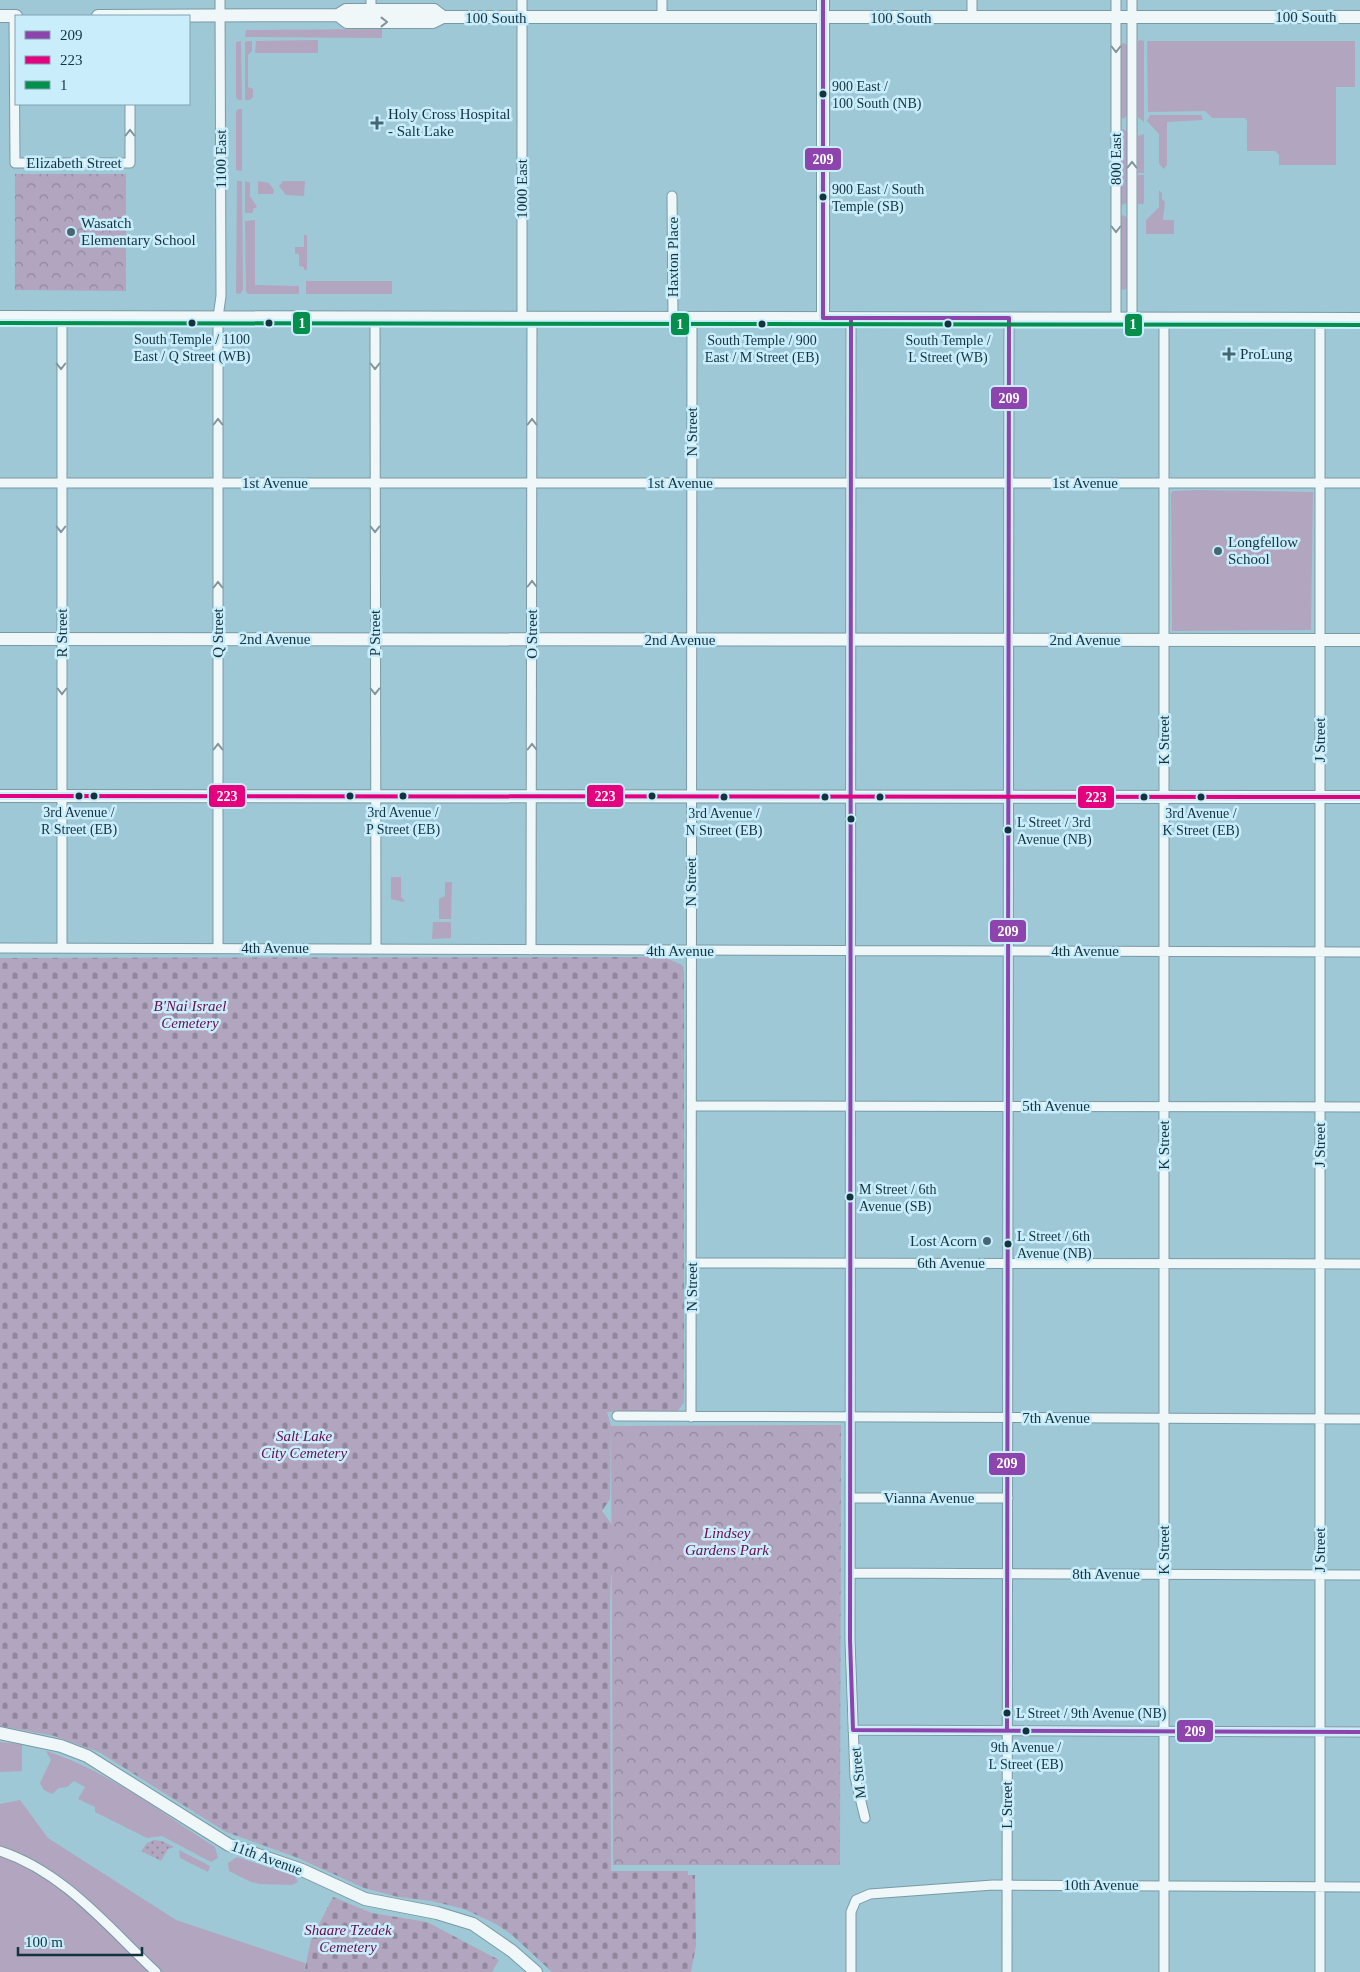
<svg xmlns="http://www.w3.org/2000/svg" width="1360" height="1972" viewBox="0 0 1360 1972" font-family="'Times New Roman',serif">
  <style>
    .grass { fill: #b2a5bf }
    .cemetery { fill: url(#cemetery-stones) }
    .park { fill: url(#park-crowns) }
    .garden { fill: url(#garden-dots) }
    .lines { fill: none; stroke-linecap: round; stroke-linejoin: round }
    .street-casing { stroke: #789aa5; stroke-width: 11 }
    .secondary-casing { stroke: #789aa5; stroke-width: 14 }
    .street { stroke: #f0f7f9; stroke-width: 9 }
    .secondary { stroke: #f0f7f9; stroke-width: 12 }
    .bus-1-casing { stroke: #c9edfb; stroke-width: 8 }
    .bus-2-casing { stroke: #c9edfb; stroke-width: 8 }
    .bus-3-casing { stroke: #c9edfb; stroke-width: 8 }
    .bus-1 { stroke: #8e44ad; stroke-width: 4 }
    .bus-2 { stroke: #e5007d; stroke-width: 4 }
    .bus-3 { stroke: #048f4d; stroke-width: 4 }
    .oneway { stroke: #82959c }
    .bus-dot { fill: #13333e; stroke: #c9edfb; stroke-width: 2 }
    .poi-dot { fill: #446773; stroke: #c9edfb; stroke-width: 2 }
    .labels { text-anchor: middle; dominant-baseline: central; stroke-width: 5; stroke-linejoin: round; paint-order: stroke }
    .bus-label { font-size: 14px; fill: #13333e; stroke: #c9edfb }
    .street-label { font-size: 15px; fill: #13333e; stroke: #c9edfb }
    .poi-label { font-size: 15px; fill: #13333e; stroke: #c9edfb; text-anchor: start }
    .park-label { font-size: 15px; font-style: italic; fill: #6b0a51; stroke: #c9edfb }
    .line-badge { stroke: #c9edfb; stroke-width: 2 }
    .badge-label { font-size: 14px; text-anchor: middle; font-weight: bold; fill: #fff }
  </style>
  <defs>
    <pattern id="cemetery-stones" width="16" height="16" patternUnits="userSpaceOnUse" patternTransform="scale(1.25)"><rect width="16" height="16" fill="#b2a5bf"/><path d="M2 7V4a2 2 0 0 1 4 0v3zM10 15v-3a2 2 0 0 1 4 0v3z" fill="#90879d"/></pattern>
    <pattern id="park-crowns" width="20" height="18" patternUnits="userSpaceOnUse" patternTransform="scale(1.25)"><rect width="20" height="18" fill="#b2a5bf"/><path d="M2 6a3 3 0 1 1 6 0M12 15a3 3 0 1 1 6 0" fill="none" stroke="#90879d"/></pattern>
    <pattern id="garden-dots" width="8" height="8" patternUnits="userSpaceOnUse" patternTransform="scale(1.25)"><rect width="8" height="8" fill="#b2a5bf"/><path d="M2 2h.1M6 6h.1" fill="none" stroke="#90879d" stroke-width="1.8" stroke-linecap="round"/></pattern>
  </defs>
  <rect width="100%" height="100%" fill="#9ec8d6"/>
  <path class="grass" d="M382,29V38L245,37L246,30Z
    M318,40V53H255L256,41Z
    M1140,40L1144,41V122L1138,117V41Z
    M241,41L242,100H238L236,97V42Z
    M247,41H252V51L248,55V87L253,89V97L250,100H245V42Z
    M1147,41H1355V87H1336V165H1279V155L1275,151H1247V121L1245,118H1212L1205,111L1148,112Z
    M1124,43L1128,46V115L1123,119L1120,117V44Z
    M238,109H242V171L236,170V112Z
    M1150,115H1201L1203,120L1167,122V165L1164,169L1159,164V134L1147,121Z
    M1124,129L1128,133V202L1123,205L1120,203V131Z
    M1144,134V173H1138V136Z
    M1138,175H1144V204H1138Z
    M237,181H242L243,290L240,294L236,293Z
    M245,181L250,183V196L257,207L253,209V213H245Z
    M258,181L269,183L274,190L273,194H258Z
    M283,181H305L304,196L286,195L279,186Z
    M1159,190L1162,193V199L1165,202L1163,220H1174V234H1146V220L1159,207Z
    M1123,215L1128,218V288L1124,290L1120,289V217Z
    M255,220V285L299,286V294H248L246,292L245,221Z
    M304,235H307V270H304V267L299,266V254H295V247H304Z
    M306,281H392V294H306Z
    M1196,490L1313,492L1311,630L1172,631L1171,493L1173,491Z
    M391,877H401V897L405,901L403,902L391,899Z
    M445,882H452L451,919H439V899L445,896Z
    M433,922H451V938L432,939Z
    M0,1742L22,1744V1771L0,1772Z
    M46,1751C109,1771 160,1812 215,1847L218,1858L211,1862L162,1836L147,1838L95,1812V1807L78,1799L85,1787L74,1781L67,1787L59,1788L52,1794L44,1790L40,1783L51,1760Z
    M20,1800L48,1838L176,1920L305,1963L304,1972H0V1804Z
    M179,1850L210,1866L208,1872L180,1858Z
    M237,1857L295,1876L298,1882L292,1885L260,1884L251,1882L229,1871L228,1863Z"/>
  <path class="cemetery" d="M664,957L682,965L684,972V1402L678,1411L607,1412L611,1426L610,1499L602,1511L616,1530V1565L611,1576L610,1609L611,1871H688V1875H695L696,1946L691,1972H552L512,1935L496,1924L464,1909L432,1901L398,1897L364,1888L298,1858L226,1832L99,1752L54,1736L0,1726V958Z
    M333,1897L372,1913L427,1922L499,1960L492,1972H304L311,1940Z"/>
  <path class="park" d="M15,174H126V291L15,290Z
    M841,1425L840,1865H613L611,1426Z"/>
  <path class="garden" d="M154,1840L162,1841L174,1847L168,1849L161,1861L141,1851L147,1843Z"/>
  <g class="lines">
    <g class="street-casing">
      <path id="street" d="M371,0V10
        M662,0V18
        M972,0V18
        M1116,0V319
        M1132,0V319
        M14,16L15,163H130V104
        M672,196L673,318
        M375,317L376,949
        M522,317V0
        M62,318V948
        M851,318L850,1640L855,1777L865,1818
        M0,483H1360
        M0,948L1360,952
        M218,948V317L221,296L220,0
        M531,950L532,317
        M692,1106L1360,1107
        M692,1263L1360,1264
        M617,1416L1360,1419
        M691,1417L692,318
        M851,1498H1008
        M851,1573L1360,1575
        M853,1730L1360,1732
        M0,1851C64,1872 108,1927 156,1972
        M851,1972V1912L856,1900L870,1894L993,1885L1360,1887
        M1007,1972L1009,318
        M1164,1972V319
        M1320,1972V319"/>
    </g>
    <g class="secondary-casing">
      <path id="secondary" d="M338,15L347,22H433L443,17H1360
        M0,16H16
        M98,16L338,15L346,10H434L443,17
        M0,317L1360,319
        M823,318V0
        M0,639L1360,640
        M0,796L1360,797
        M0,1733L61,1746L87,1756L229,1845L302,1870L365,1899L437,1913L473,1924L512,1951L536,1972"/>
    </g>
    <use href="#street" class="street"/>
    <use href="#secondary" class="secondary"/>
    <g class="bus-1-casing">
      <path id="bus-1" d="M823,0V318
        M823,318H1009L1007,1730
        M851,318L850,1640L853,1730L1360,1732"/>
    </g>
    <g class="bus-2-casing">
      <path id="bus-2" d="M0,796L1360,797"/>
    </g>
    <g class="bus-3-casing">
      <path id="bus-3" d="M0,323L1360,325"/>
    </g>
    <use href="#bus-1" class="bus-1"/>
    <use href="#bus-2" class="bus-2"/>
    <use href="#bus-3" class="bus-3"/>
  </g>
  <defs><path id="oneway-chevron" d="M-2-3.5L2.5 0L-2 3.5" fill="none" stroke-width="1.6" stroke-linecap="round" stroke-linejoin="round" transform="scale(1.25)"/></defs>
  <g class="oneway">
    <use href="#oneway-chevron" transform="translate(384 22)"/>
    <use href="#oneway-chevron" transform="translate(1116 49) rotate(90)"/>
    <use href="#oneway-chevron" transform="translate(130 133) rotate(-90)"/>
    <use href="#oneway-chevron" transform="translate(1132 165) rotate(-90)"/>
    <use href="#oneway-chevron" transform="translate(1116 229) rotate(90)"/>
    <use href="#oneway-chevron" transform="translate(61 366) rotate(90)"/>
    <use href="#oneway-chevron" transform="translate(375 366) rotate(90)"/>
    <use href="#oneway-chevron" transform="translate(218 422) rotate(-90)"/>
    <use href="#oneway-chevron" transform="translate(532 422) rotate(-90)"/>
    <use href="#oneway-chevron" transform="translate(61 529) rotate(90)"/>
    <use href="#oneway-chevron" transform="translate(375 529) rotate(90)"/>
    <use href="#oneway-chevron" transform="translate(532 584) rotate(-90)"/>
    <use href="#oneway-chevron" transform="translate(218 585) rotate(-90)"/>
    <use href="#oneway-chevron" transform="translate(62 691) rotate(90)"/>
    <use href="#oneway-chevron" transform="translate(375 691) rotate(90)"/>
    <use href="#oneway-chevron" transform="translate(218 747) rotate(-90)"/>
    <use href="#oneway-chevron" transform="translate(532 747) rotate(-90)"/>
  </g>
  <g class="bus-dot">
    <circle cx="823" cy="94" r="4.5"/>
    <circle cx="823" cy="197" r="4.5"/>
    <circle cx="192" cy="323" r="4.5"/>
    <circle cx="269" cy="323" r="4.5"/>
    <circle cx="762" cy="324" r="4.5"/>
    <circle cx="948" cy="324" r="4.5"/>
    <circle cx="79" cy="796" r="4.5"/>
    <circle cx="94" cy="796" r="4.5"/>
    <circle cx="350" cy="796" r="4.5"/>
    <circle cx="403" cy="796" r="4.5"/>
    <circle cx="652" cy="796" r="4.5"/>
    <circle cx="724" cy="797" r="4.5"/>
    <circle cx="825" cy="797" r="4.5"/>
    <circle cx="880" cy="797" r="4.5"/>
    <circle cx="1144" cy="797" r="4.5"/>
    <circle cx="1201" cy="797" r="4.5"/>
    <circle cx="851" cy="819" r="4.5"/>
    <circle cx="1008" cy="830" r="4.5"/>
    <circle cx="850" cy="1197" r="4.5"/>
    <circle cx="1008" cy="1244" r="4.5"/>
    <circle cx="1007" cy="1713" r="4.5"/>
    <circle cx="1026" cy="1731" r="4.5"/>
  </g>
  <g class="poi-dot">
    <path d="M374.5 115.5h5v5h5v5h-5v5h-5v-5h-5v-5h5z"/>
    <circle cx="71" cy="232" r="5"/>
    <path d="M1226.5 346.5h5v5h5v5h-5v5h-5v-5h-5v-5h5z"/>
    <circle cx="1218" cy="551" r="5"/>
    <circle cx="987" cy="1241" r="5"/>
  </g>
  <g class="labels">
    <g class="bus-label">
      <text x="832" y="86" text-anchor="start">900 East /<tspan x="832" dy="17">100 South (NB)</tspan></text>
      <text x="832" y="189" text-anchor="start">900 East / South<tspan x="832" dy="17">Temple (SB)</tspan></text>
      <text x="192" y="339">South Temple / 1100<tspan x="192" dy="17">East / Q Street (WB)</tspan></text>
      <text x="762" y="340">South Temple / 900<tspan x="762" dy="17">East / M Street (EB)</tspan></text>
      <text x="948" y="340">South Temple /<tspan x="948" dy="17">L Street (WB)</tspan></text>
      <text x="79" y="812">3rd Avenue /<tspan x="79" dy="17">R Street (EB)</tspan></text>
      <text x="403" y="812">3rd Avenue /<tspan x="403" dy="17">P Street (EB)</tspan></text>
      <text x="724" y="813">3rd Avenue /<tspan x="724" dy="17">N Street (EB)</tspan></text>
      <text x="1201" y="813">3rd Avenue /<tspan x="1201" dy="17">K Street (EB)</tspan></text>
      <text x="1017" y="822" text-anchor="start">L Street / 3rd<tspan x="1017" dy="17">Avenue (NB)</tspan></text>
      <text x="859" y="1189" text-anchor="start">M Street / 6th<tspan x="859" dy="17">Avenue (SB)</tspan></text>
      <text x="1017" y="1236" text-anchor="start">L Street / 6th<tspan x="1017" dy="17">Avenue (NB)</tspan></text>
      <text x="1016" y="1713" text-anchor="start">L Street / 9th Avenue (NB)</text>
      <text x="1026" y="1747">9th Avenue /<tspan x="1026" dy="17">L Street (EB)</tspan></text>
    </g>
    <g class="street-label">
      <text x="1306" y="17">100 South</text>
      <text x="496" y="18">100 South</text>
      <text x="901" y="18">100 South</text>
      <text transform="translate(221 159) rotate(-90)">1100 East</text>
      <text transform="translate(1116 159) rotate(-90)">800 East</text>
      <text x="74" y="163">Elizabeth Street</text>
      <text transform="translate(522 189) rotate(-90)">1000 East</text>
      <text transform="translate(673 257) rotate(-90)">Haxton Place</text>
      <text transform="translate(692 432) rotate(-90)">N Street</text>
      <text x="275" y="483">1st Avenue</text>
      <text x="680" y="483">1st Avenue</text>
      <text x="1085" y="483">1st Avenue</text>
      <text transform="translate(62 633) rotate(-90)">R Street</text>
      <text transform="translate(218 633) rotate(-90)">Q Street</text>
      <text transform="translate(375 633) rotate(-90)">P Street</text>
      <text transform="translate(532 634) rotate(-90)">O Street</text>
      <text x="275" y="639">2nd Avenue</text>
      <text x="680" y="640">2nd Avenue</text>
      <text x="1085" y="640">2nd Avenue</text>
      <text transform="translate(1164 740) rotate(-90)">K Street</text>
      <text transform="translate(1320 740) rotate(-90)">J Street</text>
      <text transform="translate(691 882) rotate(-90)">N Street</text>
      <text x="275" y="948">4th Avenue</text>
      <text x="680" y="951">4th Avenue</text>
      <text x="1085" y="951">4th Avenue</text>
      <text x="1056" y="1106">5th Avenue</text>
      <text transform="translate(1164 1145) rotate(-90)">K Street</text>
      <text transform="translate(1320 1145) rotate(-90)">J Street</text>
      <text x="951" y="1263">6th Avenue</text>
      <text transform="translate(692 1287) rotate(-90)">N Street</text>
      <text x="1056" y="1418">7th Avenue</text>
      <text x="929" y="1498">Vianna Avenue</text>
      <text transform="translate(1164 1550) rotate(-90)">K Street</text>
      <text transform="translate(1320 1550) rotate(-90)">J Street</text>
      <text x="1106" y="1574">8th Avenue</text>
      <text transform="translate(858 1773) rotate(-96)">M Street</text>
      <text transform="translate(1007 1805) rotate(-90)">L Street</text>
      <text transform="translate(267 1858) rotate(20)">11th Avenue</text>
      <text x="1101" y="1885">10th Avenue</text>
    </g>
    <g class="poi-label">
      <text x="388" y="114">Holy Cross Hospital<tspan x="388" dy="17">- Salt Lake</tspan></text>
      <text x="81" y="223">Wasatch<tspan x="81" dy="17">Elementary School</tspan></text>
      <text x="1240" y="354">ProLung</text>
      <text x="1228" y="542">Longfellow<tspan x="1228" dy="17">School</tspan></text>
      <text x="977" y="1241" text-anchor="end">Lost Acorn</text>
    </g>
    <g class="park-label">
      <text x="190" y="1006">B'Nai Israel<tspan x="190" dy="17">Cemetery</tspan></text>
      <text x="304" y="1436">Salt Lake<tspan x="304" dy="17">City Cemetery</tspan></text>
      <text x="727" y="1533">Lindsey<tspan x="727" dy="17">Gardens Park</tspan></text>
      <text x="348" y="1930">Shaare Tzedek<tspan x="348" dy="17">Cemetery</tspan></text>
    </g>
  </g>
  <g class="line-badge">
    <rect x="804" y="147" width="38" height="24" rx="5" fill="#8e44ad"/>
    <rect x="292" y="311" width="19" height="24" rx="5" fill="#048f4d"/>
    <rect x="670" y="312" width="20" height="24" rx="5" fill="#048f4d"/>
    <rect x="1124" y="313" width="19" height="24" rx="5" fill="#048f4d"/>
    <rect x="990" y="386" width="38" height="24" rx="5" fill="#8e44ad"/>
    <rect x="208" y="784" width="38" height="24" rx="5" fill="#e5007d"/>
    <rect x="586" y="784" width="38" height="24" rx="5" fill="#e5007d"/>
    <rect x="1077" y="785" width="38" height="24" rx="5" fill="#e5007d"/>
    <rect x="989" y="919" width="38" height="24" rx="5" fill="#8e44ad"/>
    <rect x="988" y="1452" width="38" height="24" rx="5" fill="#8e44ad"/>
    <rect x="1176" y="1719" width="38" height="24" rx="5" fill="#8e44ad"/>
  </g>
  <g class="badge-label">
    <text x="823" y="164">209</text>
    <text x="302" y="328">1</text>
    <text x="680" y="329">1</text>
    <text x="1133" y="329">1</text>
    <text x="1009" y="403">209</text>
    <text x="227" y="801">223</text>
    <text x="605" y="801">223</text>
    <text x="1096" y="802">223</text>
    <text x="1008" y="936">209</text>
    <text x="1007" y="1468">209</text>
    <text x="1195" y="1736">209</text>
  </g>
  <rect x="15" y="15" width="175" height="90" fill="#c9edfb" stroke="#80a3af"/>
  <rect x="25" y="31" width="25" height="8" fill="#8e44ad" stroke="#80a3af"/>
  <text x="60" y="40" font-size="15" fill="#13333e">209</text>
  <rect x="25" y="56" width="25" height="8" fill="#e5007d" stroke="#80a3af"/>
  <text x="60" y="65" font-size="15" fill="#13333e">223</text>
  <rect x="25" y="81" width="25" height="8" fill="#048f4d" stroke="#80a3af"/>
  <text x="60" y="90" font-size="15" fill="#13333e">1</text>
  <path d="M18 1947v8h124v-8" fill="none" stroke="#13333e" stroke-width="2.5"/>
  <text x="25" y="1947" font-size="15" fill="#13333e" stroke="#c9edfb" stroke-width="4" paint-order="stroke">100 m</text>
</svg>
